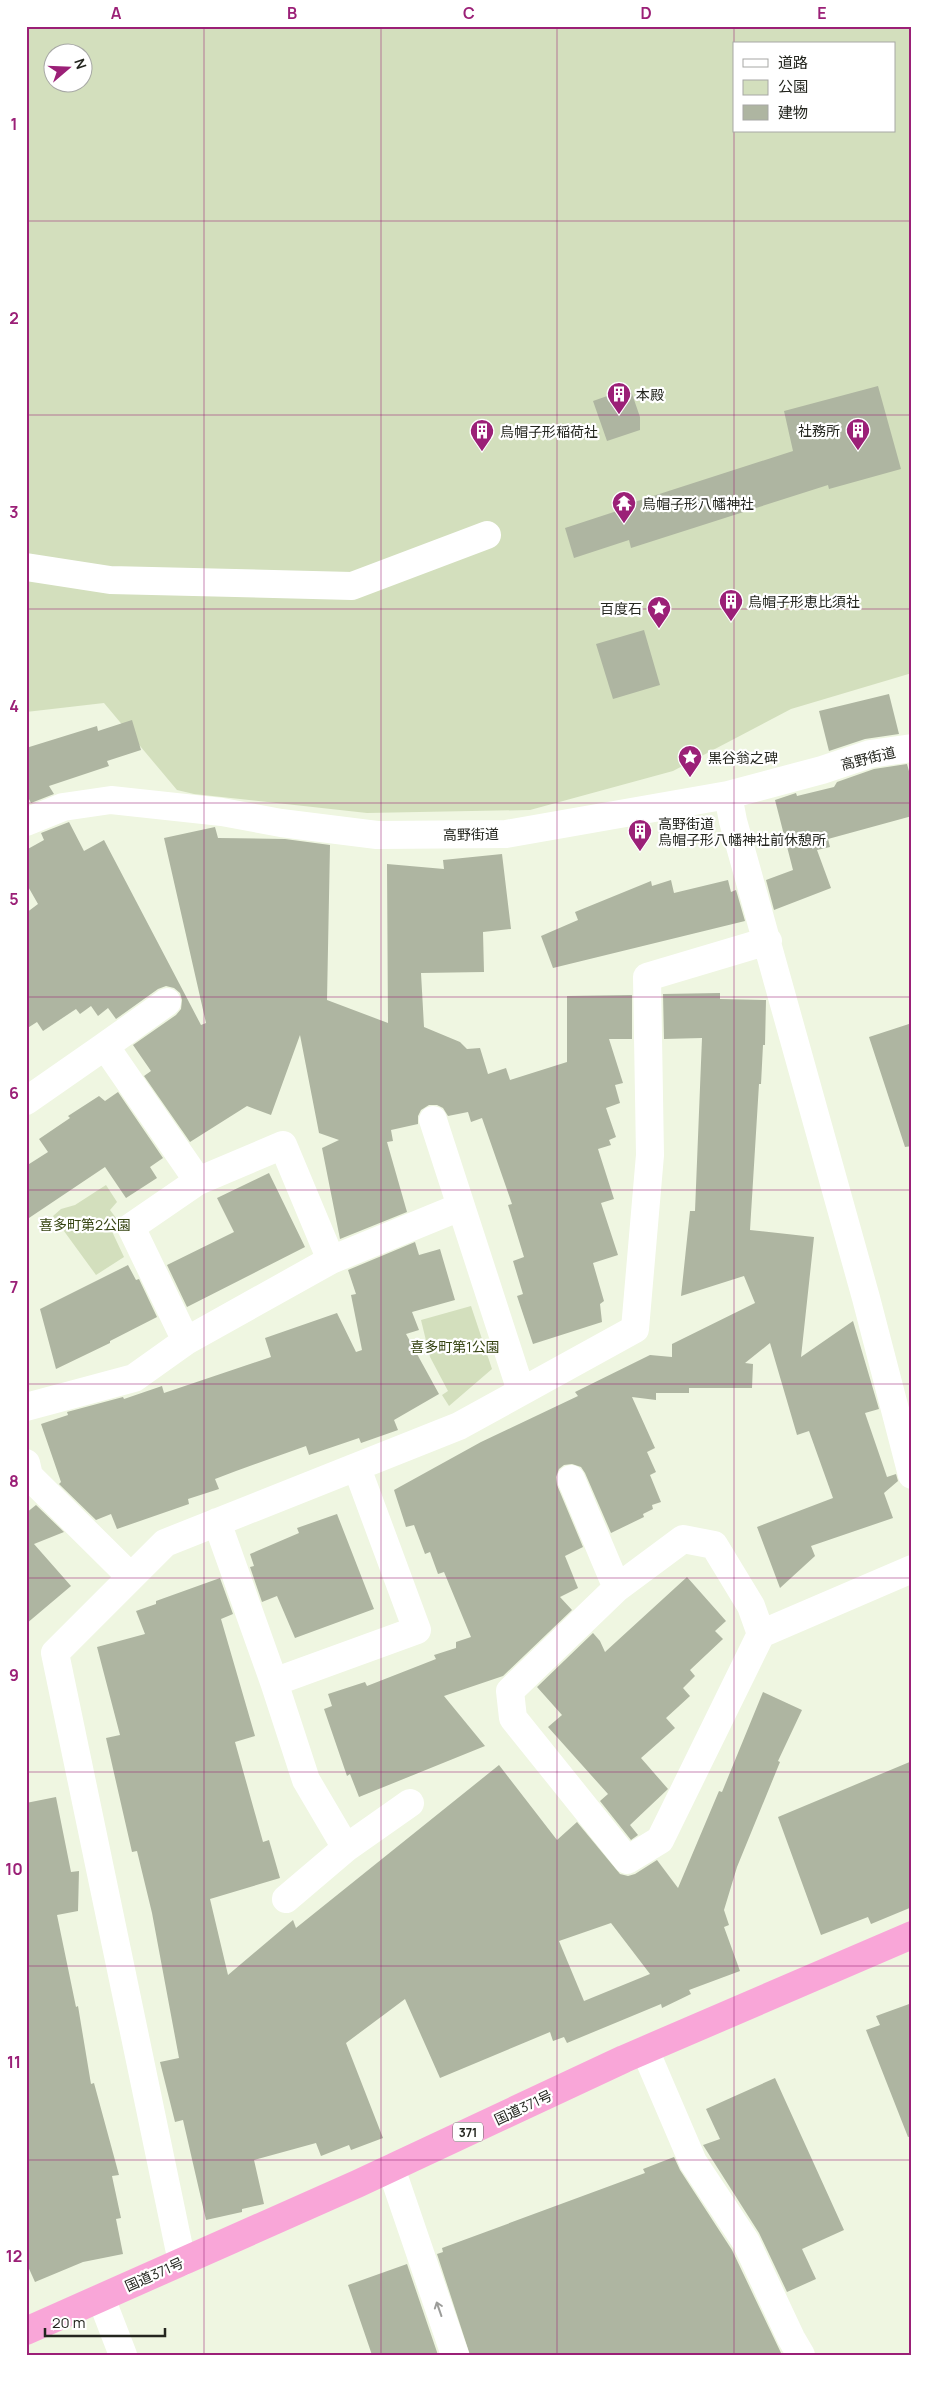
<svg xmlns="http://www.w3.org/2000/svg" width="938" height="2381" viewBox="0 0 938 2381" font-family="Manrope,'Noto Sans JP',sans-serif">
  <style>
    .green { fill: #d3dfbd; fill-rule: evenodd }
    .building { fill: #aeb5a1; fill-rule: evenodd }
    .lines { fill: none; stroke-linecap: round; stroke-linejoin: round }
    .minor { stroke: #fff; stroke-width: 28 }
    .highway { stroke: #f9a6d8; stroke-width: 28 }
    .oneway { stroke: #9c9d9a }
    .grid { fill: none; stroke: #9b2077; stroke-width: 1; stroke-opacity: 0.55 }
    .labels { text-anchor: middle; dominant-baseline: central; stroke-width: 4.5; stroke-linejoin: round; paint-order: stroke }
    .shield { fill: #fff; stroke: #666762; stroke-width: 1 }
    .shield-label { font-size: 12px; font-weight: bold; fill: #24261f }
    .poi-label { font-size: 14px; fill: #24261f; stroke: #fff; text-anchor: start }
    .street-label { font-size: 14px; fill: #24261f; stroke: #fff }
    .park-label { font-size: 14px; fill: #364412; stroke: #fff }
    .neatline { fill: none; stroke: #9b2077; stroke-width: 2 }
    .grid-label { font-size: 16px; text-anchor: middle; font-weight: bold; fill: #9b2077 }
  </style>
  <rect width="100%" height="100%" fill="#eff6e1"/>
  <path class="green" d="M26,26H912V673L791,709L673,771L530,810L367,813L194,794L177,790L104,703L26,712ZM734,44H894V131H734ZM52,52H82V82H52Z
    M106,1185L117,1202L110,1210L116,1218L108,1223L124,1257L96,1275L53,1216L61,1209L75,1205Z
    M471,1306L492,1369L449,1406L442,1395L448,1391L430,1357L421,1320Z"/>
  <path class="building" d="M878,386L901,469L829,489L828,485L631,548L629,540L574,558L565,528L620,510L619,507L793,451L784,411Z
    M630,388L640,417V430L607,441L593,401Z
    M644,630L660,685L613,699L596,644Z
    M889,694L899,734L865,739L829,751L819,711Z
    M132,720L141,750L107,761L109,766L49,786L54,794L31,803L26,793V748L97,726L98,731Z
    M907,764L912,782V816L828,839L830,847L817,850L831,888L774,910L766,880L793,870L775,800L796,793L797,796L834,787L837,782L874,769Z
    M69,822L84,851L104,840L201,1025L206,1023L164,838L215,827L218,838L285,839L330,845L327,1000L388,1023L387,864L444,869L443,860L502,854L511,929L483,932L484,972L421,973L424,1027L460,1042L467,1049L480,1048L488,1074L506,1068L510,1080L567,1062V996L632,995V1039H609L623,1083L615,1085L620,1103L606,1108L616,1137L609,1140L611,1145L598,1149L614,1199L601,1203L618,1255L593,1263L604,1301L600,1304L602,1322L533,1344L517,1296L523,1294L513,1261L524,1257L508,1205L512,1204L482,1118L471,1122L468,1112L448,1116L443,1108L437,1105H429L421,1110L418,1116V1124L391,1130L393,1141L387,1142L407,1212L340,1239L322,1148L339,1140L319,1133L300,1035L271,1115L247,1106L190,1142L144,1076L151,1071L133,1045L176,1015L181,1009L182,1000L180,993L174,988L166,986L158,989L116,1019L108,1008L98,1016L91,1006L80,1014L76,1009L43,1031L37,1022L26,1029V913L38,904L26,883V850L44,840L41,833Z
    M671,880L674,893L728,880L731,892L736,890L745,921L553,968L541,936L578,920L575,912L651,881L652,886Z
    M720,993V999L766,1000L765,1045H763L761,1084H759L750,1230L814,1237L801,1357L853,1321L879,1409L865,1413L887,1477L896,1474L898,1481L884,1493L893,1518L811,1546L815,1556L780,1588L757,1527L833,1498L809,1431L797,1435L770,1343L745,1363L753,1364L752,1388H689V1393H656V1400L632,1397L655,1448L647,1452L656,1472L650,1475L661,1502L652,1505L653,1509L643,1514L644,1517L611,1533L585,1473L581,1467L572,1464L564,1465L559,1469L556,1477L557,1485L583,1547L565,1556L578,1588L560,1597L572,1610L503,1676L444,1696L485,1746L359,1797L350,1774L347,1776L324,1709L332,1706L328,1694L365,1682L367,1686L436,1659L434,1655L456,1648V1642L471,1637L444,1572L438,1574L430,1552L425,1554L414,1525L406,1527L394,1490L481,1442L578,1396L575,1392L650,1355L672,1357V1344L755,1303L744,1276L681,1296L690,1211H695L702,1038L664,1039L663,994Z
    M912,1023V1146L905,1147L869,1037Z
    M118,1092L163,1158L150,1167L157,1178L126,1198L105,1167L26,1220V1166L48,1152L39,1139L70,1118L68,1116L99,1096L105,1101Z
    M269,1173L305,1247L187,1307L167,1265L234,1232L217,1198Z
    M415,1242L419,1255L440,1249L455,1300L412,1312L419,1330L406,1334L439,1394L394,1420L398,1430L361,1443L359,1438L309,1455L306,1446L236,1471L215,1479L219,1489L188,1499L189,1504L117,1529L111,1514L96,1520L59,1484L61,1482L41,1424L68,1415L67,1412L123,1397L124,1399L162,1386L164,1393L271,1357L265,1338L337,1313L356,1352L362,1350L351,1295L356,1294L348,1270Z
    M128,1265L136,1280L139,1279L157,1317L110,1341V1343L56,1369L40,1309Z
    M36,1505L64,1532L34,1544L71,1586L26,1624V1513Z
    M337,1514L374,1609L295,1638L277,1596L262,1602L250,1567L254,1566L250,1554L299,1533L297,1528Z
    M687,1577L726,1621L715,1631L723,1639L690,1670L695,1676L683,1688L690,1696L666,1718L675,1728L641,1758L668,1789L630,1825L638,1835L631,1840L600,1801L608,1794L548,1727L562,1715L537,1687L593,1633L600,1641L605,1652Z
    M220,1578L233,1614L221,1619L255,1736L235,1742L263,1842L269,1840L280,1878L210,1899L228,1975L293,1920L296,1928L499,1765L557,1840L577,1822L620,1874L628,1876L635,1874L657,1860L678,1888L719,1791L722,1792L763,1692L802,1710L778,1761L780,1762L737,1867L724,1910L729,1925L724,1927L740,1971L689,1990L691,1994L662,2008L661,2004L567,2043L564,2037L553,2041L550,2032L440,2078L405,1999L346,2043L383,2138L351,2150L349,2145L321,2156L316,2143L254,2160L264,2204L242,2209V2212L206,2220L183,2120L175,2122L160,2062L179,2058L152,1913L137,1851L132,1852L106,1738L120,1735L97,1647L145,1634L136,1611L156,1604V1601ZM611,1923L650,1974L584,2001L559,1941Z
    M912,1761V1907L871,1924L868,1917L821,1935L778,1817Z
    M56,1797L71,1872L79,1871L78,1911L57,1915L76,2007L78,2006L91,2084L94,2083L119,2175L112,2176L121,2218L116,2219L123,2254L83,2262L35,2282L26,2262V1803Z
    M912,2003V2136L908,2137L866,2030L880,2025L876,2016Z
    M775,2078L844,2230L802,2249L816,2279L787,2292L759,2233L703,2145L720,2139L706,2109Z
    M674,2157L680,2170L732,2250L782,2355H470L437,2254L443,2252L442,2248L645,2173L643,2169Z
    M407,2264L438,2355H372L348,2285Z"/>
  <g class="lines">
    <path class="minor" d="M26,567L110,580L352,586L487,535
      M728,795L733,821L866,1298L912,1475
      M26,822L63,807L111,800L222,812L281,823L377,835L506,834L728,795L822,770L870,754L912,748
      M167,1002L105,1046L198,1181L283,1145L331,1260
      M26,1101L105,1046
      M433,1120L521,1391
      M186,1341L131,1227L198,1181
      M26,1407L134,1378L186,1341L331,1260L460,1207
      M26,1463L29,1476L131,1577
      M571,1479L617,1588
      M217,1522L274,1682L306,1780L346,1848L410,1803
      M761,1634L751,1606L714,1545L683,1539L617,1588L510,1691L513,1718L627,1860L660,1840L761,1634L912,1569
      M274,1682L417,1630L357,1468
      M286,1899L346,1848
      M645,2050L693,2162L746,2242L791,2338L801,2355
      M391,2168L455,2355
      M182,2262L55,1653L165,1543L459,1426L635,1329L650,1155L647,977L768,941
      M101,2298L123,2355"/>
    <path class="highway" d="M26,2331L357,2184L624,2059L912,1935"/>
  </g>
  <defs><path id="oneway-shaft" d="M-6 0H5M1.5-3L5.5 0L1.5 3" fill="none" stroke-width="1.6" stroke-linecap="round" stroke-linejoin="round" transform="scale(1.25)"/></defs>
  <use class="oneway" href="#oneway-shaft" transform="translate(439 2309) rotate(-109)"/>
  <path class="grid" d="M204,26V2355M381,26V2355M557,26V2355M734,26V2355M26,221H912M26,415H912M26,609H912M26,803H912M26,997H912M26,1190H912M26,1384H912M26,1578H912M26,1772H912M26,1966H912M26,2160H912"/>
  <defs>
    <g id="building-pin" transform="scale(1.25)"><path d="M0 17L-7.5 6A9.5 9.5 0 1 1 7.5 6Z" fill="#9b2077" stroke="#fff"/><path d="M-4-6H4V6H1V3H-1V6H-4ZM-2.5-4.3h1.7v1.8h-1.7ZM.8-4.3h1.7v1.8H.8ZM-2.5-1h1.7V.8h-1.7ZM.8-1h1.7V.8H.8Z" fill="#fff"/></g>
    <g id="temple-pin" transform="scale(1.25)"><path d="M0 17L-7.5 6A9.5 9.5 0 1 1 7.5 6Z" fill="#9b2077" stroke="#fff"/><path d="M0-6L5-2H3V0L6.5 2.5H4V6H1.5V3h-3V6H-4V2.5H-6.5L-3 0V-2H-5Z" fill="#fff"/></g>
    <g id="sight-pin" transform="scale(1.25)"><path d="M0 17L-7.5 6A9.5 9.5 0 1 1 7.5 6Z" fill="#9b2077" stroke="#fff"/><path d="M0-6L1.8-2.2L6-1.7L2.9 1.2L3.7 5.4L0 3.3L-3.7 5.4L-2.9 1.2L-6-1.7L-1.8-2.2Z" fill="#fff"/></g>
  </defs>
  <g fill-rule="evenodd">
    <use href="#building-pin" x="619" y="394"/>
    <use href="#building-pin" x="858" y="430"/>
    <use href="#building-pin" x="482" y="431"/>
    <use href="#temple-pin" x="624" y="503"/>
    <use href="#building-pin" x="731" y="601"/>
    <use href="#sight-pin" x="659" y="608"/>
    <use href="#sight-pin" x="690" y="757"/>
    <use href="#building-pin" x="640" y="831"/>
  </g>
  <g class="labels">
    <rect class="shield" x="453" y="2122.5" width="30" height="19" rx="4"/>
    <g class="shield-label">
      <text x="468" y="2132">371</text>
    </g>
    <g class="poi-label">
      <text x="636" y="394">本殿</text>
      <text x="840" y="430" text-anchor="end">社務所</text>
      <text x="500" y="431">烏帽子形稲荷社</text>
      <text x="642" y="503">烏帽子形八幡神社</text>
      <text x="748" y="601">烏帽子形恵比須社</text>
      <text x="642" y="608" text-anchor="end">百度石</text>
      <text x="708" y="757">黒谷翁之碑</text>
      <text x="658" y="823">高野街道<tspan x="658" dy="16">烏帽子形八幡神社前休憩所</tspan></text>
    </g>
    <g class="street-label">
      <text transform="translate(868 758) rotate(-14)">高野街道</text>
      <text transform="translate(471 834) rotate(-1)">高野街道</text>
      <text transform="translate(523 2107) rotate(-25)">国道371号</text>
      <text transform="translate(154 2274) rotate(-24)">国道371号</text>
    </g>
    <g class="park-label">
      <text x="85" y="1224">喜多町第2公園</text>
      <text x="455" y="1346">喜多町第1公園</text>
    </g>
  </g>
  <rect width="938" height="2381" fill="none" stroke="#ffffff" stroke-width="55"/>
  <rect x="733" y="42" width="162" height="90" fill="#ffffff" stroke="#a7a8a5"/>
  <rect x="743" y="59" width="25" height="8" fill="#ffffff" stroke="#a7a8a5"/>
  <text x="778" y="68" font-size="15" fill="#24261f">道路</text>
  <rect x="743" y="80" width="25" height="15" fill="#d3dfbd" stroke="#a7a8a5"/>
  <text x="778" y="92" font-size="15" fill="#24261f">公園</text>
  <rect x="743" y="105" width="25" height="15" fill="#aeb5a1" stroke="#a7a8a5"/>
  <text x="778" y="118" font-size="15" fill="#24261f">建物</text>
  <g transform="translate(68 68) rotate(71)"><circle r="24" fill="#ffffff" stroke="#a7a8a5"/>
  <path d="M0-4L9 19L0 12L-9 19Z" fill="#9b2077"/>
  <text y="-8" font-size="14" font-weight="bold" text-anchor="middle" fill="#24261f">N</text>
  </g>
  <path d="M45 2328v8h120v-8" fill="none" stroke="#24261f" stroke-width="2.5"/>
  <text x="52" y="2328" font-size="15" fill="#24261f" stroke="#ffffff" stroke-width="4" paint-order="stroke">20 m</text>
  <rect x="28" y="28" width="882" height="2326" class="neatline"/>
  <g class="grid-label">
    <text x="116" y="19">A</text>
    <text x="292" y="19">B</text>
    <text x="469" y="19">C</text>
    <text x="646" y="19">D</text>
    <text x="822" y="19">E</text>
    <text x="14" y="130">1</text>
    <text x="14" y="324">2</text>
    <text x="14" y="518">3</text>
    <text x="14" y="712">4</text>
    <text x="14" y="905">5</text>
    <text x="14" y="1099">6</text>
    <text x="14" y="1293">7</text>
    <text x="14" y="1487">8</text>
    <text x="14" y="1681">9</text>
    <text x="14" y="1875">10</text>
    <text x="14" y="2068">11</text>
    <text x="14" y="2262">12</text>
  </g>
</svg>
